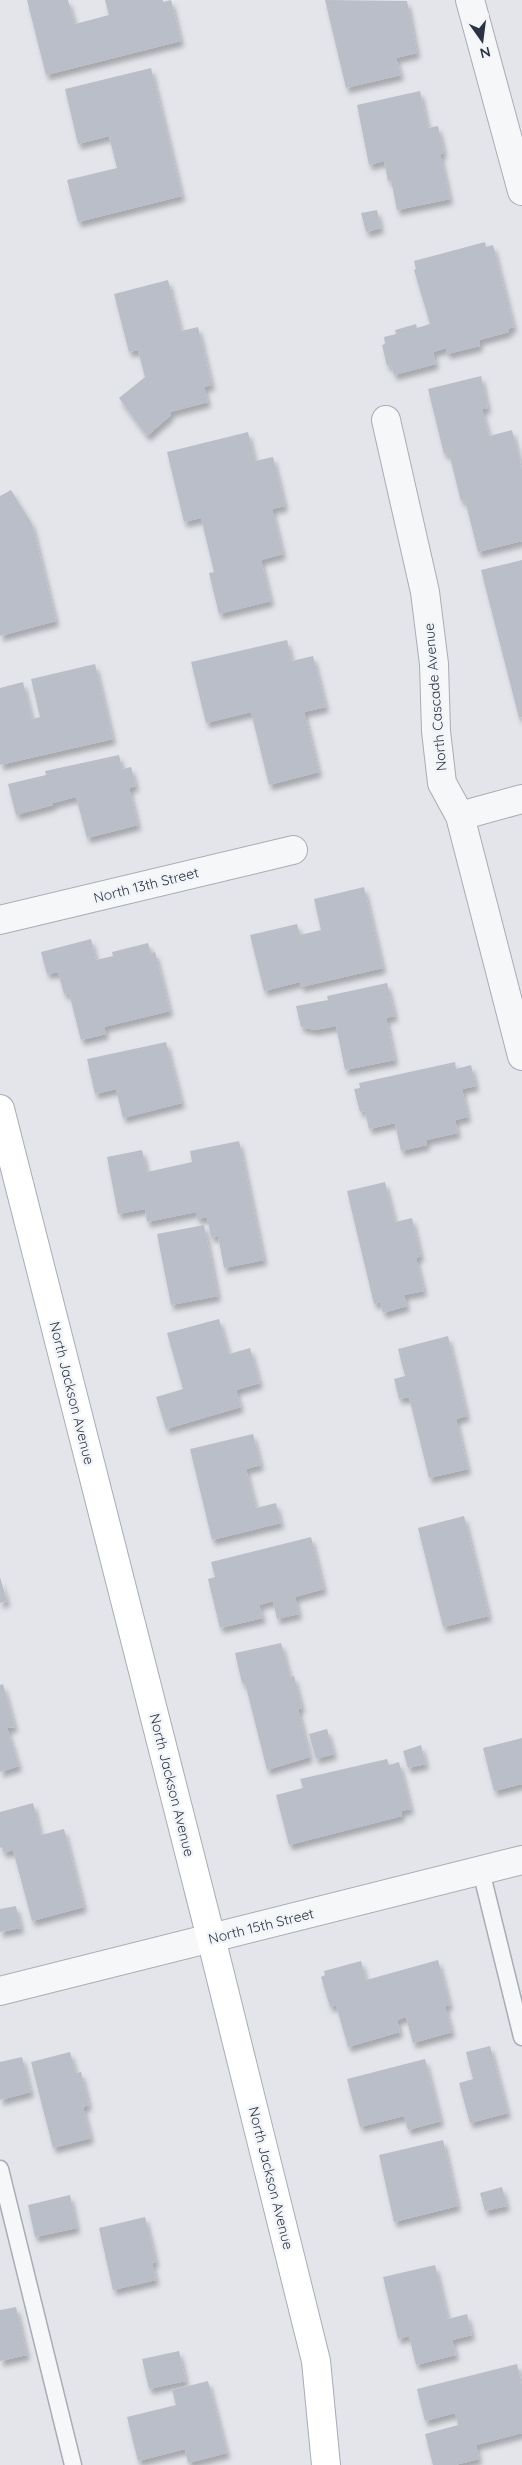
<svg xmlns="http://www.w3.org/2000/svg" width="522" height="2465" viewBox="0 0 522 2465" font-family="Quicksand,sans-serif">
  <style>
    .building { fill: #babec8; filter: url(#shadow) }
    .lines { fill: none; stroke-linecap: round; stroke-linejoin: round }
    .lane-casing { stroke: #a8acb5; stroke-width: 19 }
    .street-casing { stroke: #a8acb5; stroke-width: 30 }
    .secondary-casing { stroke: #a8acb5; stroke-width: 30 }
    .lane { stroke: #f6f7f9; stroke-width: 16 }
    .street { stroke: #f6f7f9; stroke-width: 28 }
    .secondary { stroke: #fff; stroke-width: 28 }
    .labels { text-anchor: middle; dominant-baseline: central; stroke-width: 5; stroke-linejoin: round; paint-order: stroke }
    .street-label { font-size: 14px; fill: #2a3243; stroke: #f2f5f8 }
  </style>
  <defs>
    <filter id="shadow"><feDropShadow dx="3" dy="5.5" stdDeviation="2.5" flood-color="#0004"/></filter>
  </defs>
  <rect width="100%" height="100%" fill="#e3e5eb"/>
  <path class="building" d="M27,0H68L75,24L109,15L105,0H163V2L171,0L181,41L46,75Z
    M325,0L407,1L417,53L396,58L401,75L346,88Z
    M151,68L182,196L78,222L67,180L117,168L109,136L78,144L65,89Z
    M420,91L428,128L438,126L444,153L440,154L450,199L397,210L391,180L388,181L384,161L369,165L357,105Z
    M377,210L381,228L366,232L361,213Z
    M485,242L486,247L493,245L514,327L508,329L509,332L479,340L480,346L447,354L446,348L433,352L436,364L394,375L391,365L387,366L382,345L385,344L384,337L396,334L395,330L416,324L417,328L430,324L414,270L416,269L414,261Z
    M168,280L181,331L198,327L212,385L204,387L208,402L170,412L171,415L147,436L119,398L145,377L138,350L129,352L114,294Z
    M481,376L488,408L482,409L489,436L512,430L522,469V541L478,552L465,500L461,501L449,453L444,454L428,389Z
    M248,432L255,461L273,457L285,506L272,509L283,554L261,560L271,601L219,614L209,573L214,572L201,518L184,522L167,452Z
    M11,490L32,524L56,621L0,636V496Z
    M522,560V717L519,718L481,570Z
    M287,640L292,661L313,656L326,707L304,712L319,772L269,785L251,712L206,723L191,662Z
    M95,664L113,739L0,765V688L23,682L32,719L40,717L31,679Z
    M119,755L122,769L131,767L136,786L129,788L138,825L87,838L76,797L53,803V805L16,815L8,784L46,775L45,771Z
    M364,887L383,968L301,987L300,982L264,991L250,935L297,924L300,935L321,930L314,899Z
    M91,939L96,960L113,956L112,952L148,943L151,953L155,952L170,1011L104,1027L106,1034L81,1040L69,993L64,994L58,972L47,974L41,952Z
    M387,983L395,1016L386,1018L395,1060L345,1070L336,1026L315,1030L301,1027L296,1006L328,1000L327,996Z
    M166,1042L182,1103L123,1118L116,1089L95,1094L87,1059Z
    M455,1062L456,1069L471,1065L476,1086L462,1089L468,1117L455,1120L458,1133L426,1140L427,1145L401,1151L395,1123L369,1129L365,1111L360,1112L354,1089L360,1088L359,1083Z
    M239,1141L264,1260L224,1268L218,1236L211,1237L207,1217L197,1219L196,1212L147,1222L145,1209L118,1214L107,1157L142,1150L147,1172L192,1162L190,1151Z
    M385,1182L395,1222L412,1218L421,1256L416,1258L424,1291L404,1295L407,1306L383,1313L380,1302L374,1304L347,1191Z
    M204,1225L218,1296L171,1305L157,1234Z
    M219,1319L229,1354L250,1348L260,1383L236,1390L241,1407L166,1429L156,1397L183,1389L167,1333Z
    M448,1336L467,1416L456,1419L468,1469L429,1478L409,1397L399,1399L394,1379L405,1376L398,1349Z
    M253,1434L261,1465L246,1469L256,1508L276,1503L281,1523L212,1540L190,1449Z
    M464,1516L489,1616L443,1627L418,1528Z
    M311,1537L324,1589L295,1597L299,1614L277,1619L273,1601L259,1605L263,1618L220,1628L208,1579L215,1577L211,1562Z
    M0,1577L7,1601L0,1603Z
    M281,1643L290,1677L294,1676L302,1708L298,1709L310,1757L267,1770L245,1683H242L235,1653Z
    M3,1684L15,1727L7,1728L19,1766L0,1772V1685Z
    M327,1729L334,1754L316,1759L309,1734Z
    M522,1738V1784L494,1791L483,1748Z
    M421,1745L426,1764L408,1768L403,1751Z
    M387,1759L389,1765L399,1762L411,1809L401,1811L402,1816L289,1845L276,1795L303,1788L300,1779Z
    M33,1803L41,1835L64,1829L84,1907L32,1921L13,1850L4,1853L2,1847L0,1848V1812Z
    M16,1906L21,1928L0,1932V1909Z
    M438,1960L450,2005L445,2006L452,2032L413,2043L406,2017L397,2020L400,2032L348,2047L336,2005L330,2007L321,1977L325,1975L324,1971L361,1961L366,1980Z
    M490,2046L508,2113L470,2123L459,2083L473,2079L466,2052Z
    M70,2052L76,2073L81,2072L89,2105L83,2107L91,2138L53,2148L31,2062Z
    M22,2057L31,2092L0,2100V2062Z
    M425,2059L441,2121L408,2130L404,2116L360,2127L347,2079Z
    M443,2140L458,2206L394,2222L379,2155Z
    M502,2187L507,2206L485,2211L480,2193Z
    M70,2195L77,2228L35,2237L28,2205Z
    M145,2217L156,2262L152,2263L156,2280L113,2290L99,2228Z
    M435,2265L448,2319L467,2314L472,2335L452,2340L456,2355L416,2365L409,2336L398,2339L383,2277Z
    M16,2307L27,2355L0,2361V2310Z
    M179,2351L186,2381L149,2389L142,2359Z
    M517,2364L522,2385V2433L476,2445L479,2459L455,2465H433L425,2434L458,2425L455,2413L425,2421L417,2389Z
    M208,2381L227,2453L188,2463L185,2449L138,2461L127,2417L176,2405L172,2390Z"/>
  <g class="lines">
    <g class="lane-casing">
      <path id="lane" d="M481,1871L522,2037
        M0,2169L73,2465"/>
    </g>
    <g class="street-casing">
      <path id="street" d="M470,0L522,191
        M386,420L425,592L434,664L436,731L442,783L460,816L522,1056
        M460,816L522,799
        M0,920L293,850
        M0,1991L522,1860"/>
    </g>
    <g class="secondary-casing">
      <path id="secondary" d="M0,1109L211,1938L316,2361L326,2465"/>
    </g>
    <use href="#lane" class="lane"/>
    <use href="#street" class="street"/>
    <use href="#secondary" class="secondary"/>
  </g>
  <g class="labels">
    <g class="street-label">
      <text transform="translate(435 697) rotate(-95)">North Cascade Avenue</text>
      <text transform="translate(146 885) rotate(-14)">North 13th Street</text>
      <text transform="translate(72 1393) rotate(76)">North Jackson Avenue</text>
      <text transform="translate(172 1785) rotate(76)">North Jackson Avenue</text>
      <text transform="translate(261 1926) rotate(-14)">North 15th Street</text>
      <text transform="translate(271 2178) rotate(76)">North Jackson Avenue</text>
    </g>
  </g>
  <g transform="translate(482 40) rotate(166)" stroke="#f2f5f8" stroke-width="4" paint-order="stroke">
  <path d="M0-4L9 19L0 12L-9 19Z" fill="#2a3243"/>
  <text y="-8" font-size="14" font-weight="bold" text-anchor="middle" fill="#2a3243">N</text>
  </g>
</svg>
